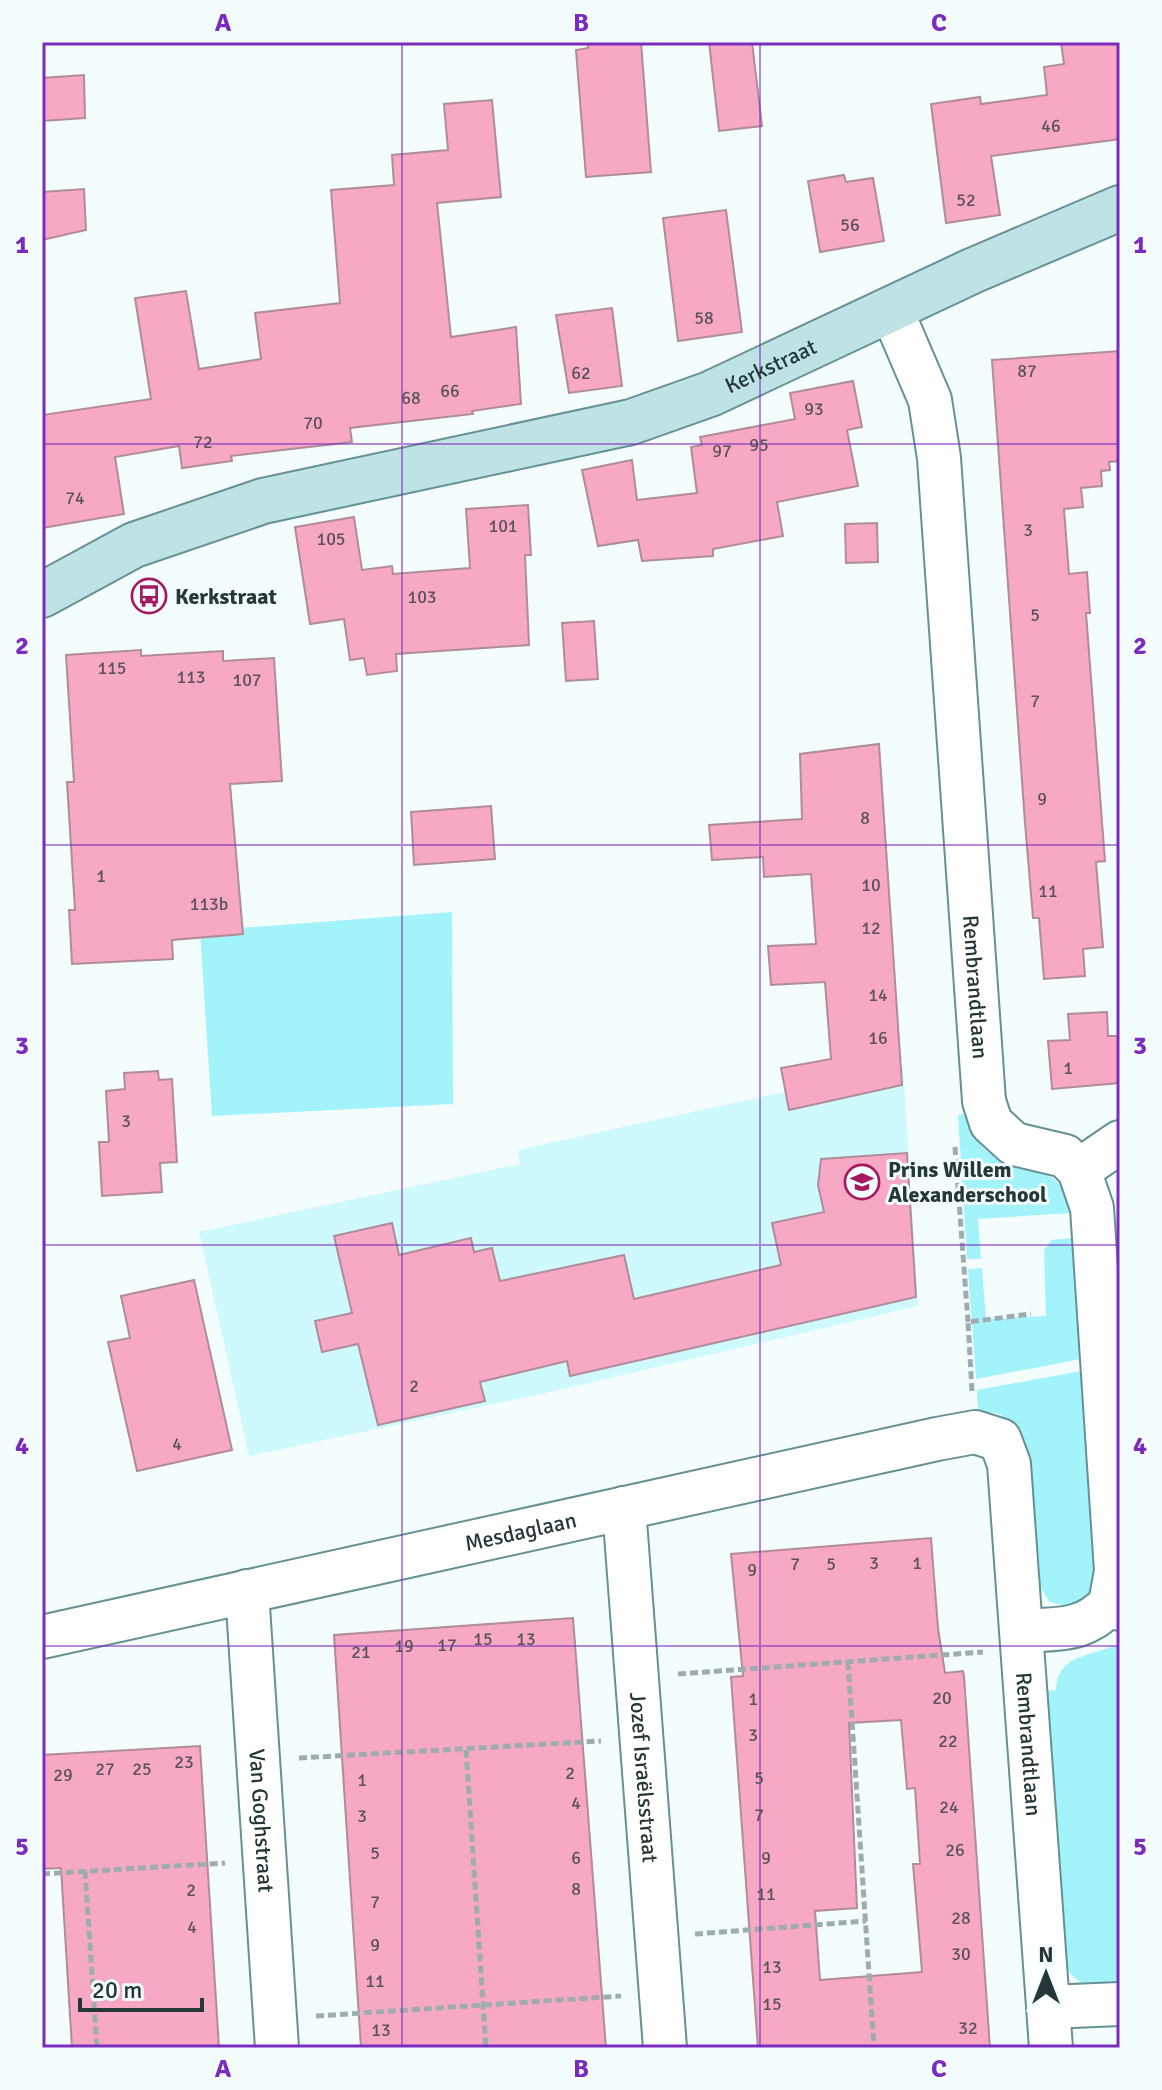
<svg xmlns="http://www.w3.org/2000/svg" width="1162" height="2090" viewBox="0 0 1162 2090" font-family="Signika,sans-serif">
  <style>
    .built { fill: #cefafe }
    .green { fill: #a3f4fa }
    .building { fill: #f7a8c4; stroke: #b08c98; stroke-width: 2; fill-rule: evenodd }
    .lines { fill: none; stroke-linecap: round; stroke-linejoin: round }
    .street-casing { stroke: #669194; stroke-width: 46 }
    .secondary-casing { stroke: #669194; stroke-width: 48 }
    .path { stroke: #9facad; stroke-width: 5; stroke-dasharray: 8 4; stroke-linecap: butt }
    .street { stroke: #fff; stroke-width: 42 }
    .secondary { stroke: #bfe2e4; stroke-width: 44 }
    .grid { fill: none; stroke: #7b2cbf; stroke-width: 2; stroke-opacity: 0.55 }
    .labels { text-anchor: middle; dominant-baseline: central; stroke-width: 6; stroke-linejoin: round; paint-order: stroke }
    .number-label { font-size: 18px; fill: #5a535c }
    .street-label { font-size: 22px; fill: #253739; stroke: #f4fdfe }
    .poi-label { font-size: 22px; font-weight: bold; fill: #253739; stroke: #f4fdfe; text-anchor: start }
    .neatline { fill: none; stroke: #7b2cbf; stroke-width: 3 }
    .grid-label { font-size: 26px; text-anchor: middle; font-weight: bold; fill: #7b2cbf }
  </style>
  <rect width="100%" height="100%" fill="#f4fdfe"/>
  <path class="built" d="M903,1066L918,1306L541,1394L249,1456L199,1232L520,1164L518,1150Z"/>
  <path class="green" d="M452,912L453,1104L212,1116L200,931Z
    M966,1114C984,1192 1062,1143 1071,1213L978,1219L981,1259H967L958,1115Z
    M1072,1238L1081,1359L976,1379L968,1269L982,1268L986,1319L1046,1316L1044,1250L1052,1240Z
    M1082,1371L1097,1578L1090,1597L1070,1607L1050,1602L1036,1582L1023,1436L1000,1414L978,1410L977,1390Z
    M1116,1645H1120V1990C1092,1988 1074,1988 1063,1959L1044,1691L1056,1690C1057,1654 1090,1657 1116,1645Z"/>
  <path class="building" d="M588,42H641L651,172L586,177L576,50L588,48Z
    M709,42H752L762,126L719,131Z
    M1061,42H1120V139L991,156L1000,215L946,223L931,104L980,97L981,104L1047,95L1044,67L1064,64Z
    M84,75L85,118L42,121V78Z
    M492,100L501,197L437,203L451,337L516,327L521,404L472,411L473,414L350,428L352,442L231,456L232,461L182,468L179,446L115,457L124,514L42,528V415L151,399L135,298L186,291L199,369L261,359L255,313L340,303L331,190L394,185L392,155L448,150L444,104Z
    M844,175L846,182L873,178L884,241L820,252L808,181Z
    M84,189L86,230L42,240V192Z
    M726,210L742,332L678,341L663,218Z
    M612,308L622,386L569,393L556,315Z
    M1120,351V461L1109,462L1110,470L1101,471L1102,486L1081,488L1083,507L1064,509L1069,574L1087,572L1090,613H1086L1105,861L1096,862L1103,947L1083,949L1085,976L1044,979L1039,918H1033L1025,823L992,360Z
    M853,381L862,427L847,430L858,486L777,502L783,536L713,549V556L642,561L638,540L598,546L582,470L632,460L637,500L697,493L691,447L702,445L700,437L795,419L790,393Z
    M528,505L531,555H525L529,645L396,654L397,671L367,675L364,658L350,660L344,619L310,624L295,527L354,517L362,570L392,566L393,574L470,568L466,509Z
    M877,523L878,562L846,563L845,524Z
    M594,621L598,679L566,681L562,623Z
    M141,650V656L223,651V661L274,658L282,781L230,784L243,934L172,940L173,959L72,964L69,910H75L67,782H74L66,655Z
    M879,744L902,1085L789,1110L781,1068L831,1059L825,982L771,985L768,946L816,944L811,874L764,877L763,857L712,860L709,825L802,819L800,754Z
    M491,806L495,859L414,865L411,812Z
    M1107,1012L1108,1036H1120V1083L1052,1089L1048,1041L1070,1040L1068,1014Z
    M158,1071L159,1080L172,1079L177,1162L160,1163L162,1192L102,1196L99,1142H109L106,1091L125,1089L124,1073Z
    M907,1153L916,1297L570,1376L567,1361L480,1382L485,1401L378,1425L358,1344L322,1352L315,1321L352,1313L334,1236L392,1223L399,1255L471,1238L474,1252L492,1248L500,1281L624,1255L634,1299L781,1265L772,1223L824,1212L818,1185L821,1159Z
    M194,1280L232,1450L137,1471L108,1342L130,1338L121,1296Z
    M931,1538L938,1628L945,1673L963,1671L964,1676L990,2048H758L731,1677L743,1676L731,1554ZM901,1720L907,1789L915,1788L920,1864H913L922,1972L820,1980L815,1911L857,1908L849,1723Z
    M573,1618L606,2048H361L334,1635Z
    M200,1746L219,2048H72L61,1868L42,1869V1755Z"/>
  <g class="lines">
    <g class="street-casing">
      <g id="street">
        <path id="s1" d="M891,309L930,400L939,458L984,1101L991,1123L1014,1144L1065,1156L1079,1170L1092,1208L1116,1571L1110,1604L1120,1609"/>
        <path d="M1079,1170L1120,1142"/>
        <path id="s2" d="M624,1508L665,2048"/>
        <path id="s3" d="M247,1591L277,2048"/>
        <path d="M1022,1631C1059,1628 1082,1633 1110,1604"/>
        <path id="s4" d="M42,1637L937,1439L975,1432L1000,1440L1009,1464L1051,2048"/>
        <path d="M1048,2007L1120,2004"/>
      </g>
    </g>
    <g class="secondary-casing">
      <g id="secondary">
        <path id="s5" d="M42,595L134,545L263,501L631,422L710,394L972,271L1120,208"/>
      </g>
    </g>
    <path class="path" d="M955,1147L968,1322
      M972,1391L968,1322L1031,1314
      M848,1662L874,2048
      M678,1674L983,1652
      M466,1750L486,2048
      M299,1758L601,1741
      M85,1871L97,2048
      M42,1874L225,1863
      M695,1934L866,1921
      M316,2016L621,1996"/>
    <use href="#street" class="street"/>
    <use href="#secondary" class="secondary"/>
  </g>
  <path class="grid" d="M402,42V2048M760,42V2048M42,444H1120M42,845H1120M42,1245H1120M42,1646H1120"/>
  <defs>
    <g id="bus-ring" transform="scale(1.8)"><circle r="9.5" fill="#f4fdfe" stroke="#a41960" stroke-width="1.5"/><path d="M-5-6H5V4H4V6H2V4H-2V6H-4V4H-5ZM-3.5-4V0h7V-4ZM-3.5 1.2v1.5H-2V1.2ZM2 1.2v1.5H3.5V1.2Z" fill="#a41960"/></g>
    <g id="school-ring" transform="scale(1.8)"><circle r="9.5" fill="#f4fdfe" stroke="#a41960" stroke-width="1.5"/><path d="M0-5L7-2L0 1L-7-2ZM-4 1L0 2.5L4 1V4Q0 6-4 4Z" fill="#a41960"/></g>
  </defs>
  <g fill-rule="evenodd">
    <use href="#bus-ring" x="149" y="596"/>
    <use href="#school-ring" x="862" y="1182"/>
  </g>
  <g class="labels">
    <g class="number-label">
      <text x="1051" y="126">46</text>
      <text x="966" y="200">52</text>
      <text x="850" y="225">56</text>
      <text x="704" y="318">58</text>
      <text x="1027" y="371">87</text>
      <text x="581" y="373">62</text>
      <text x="450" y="391">66</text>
      <text x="411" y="398">68</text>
      <text x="814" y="409">93</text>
      <text x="313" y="423">70</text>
      <text x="203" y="442">72</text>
      <text x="759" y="445">95</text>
      <text x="722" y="451">97</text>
      <text x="75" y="498">74</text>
      <text x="503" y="526">101</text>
      <text x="1028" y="530">3</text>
      <text x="331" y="539">105</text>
      <text x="422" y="597">103</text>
      <text x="1035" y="615">5</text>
      <text x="112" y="668">115</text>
      <text x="191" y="677">113</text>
      <text x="247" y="680">107</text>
      <text x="1035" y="701">7</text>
      <text x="1042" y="799">9</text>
      <text x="865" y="818">8</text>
      <text x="101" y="876">1</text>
      <text x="871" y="885">10</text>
      <text x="1048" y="891">11</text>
      <text x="209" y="904">113b</text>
      <text x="871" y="928">12</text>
      <text x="878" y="995">14</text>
      <text x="878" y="1038">16</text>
      <text x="1068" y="1068">1</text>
      <text x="126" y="1121">3</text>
      <text x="414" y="1386">2</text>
      <text x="177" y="1444">4</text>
      <text x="874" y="1563">3</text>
      <text x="917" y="1563">1</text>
      <text x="795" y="1564">7</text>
      <text x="831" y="1564">5</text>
      <text x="752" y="1570">9</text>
      <text x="483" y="1639">15</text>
      <text x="526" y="1639">13</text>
      <text x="447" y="1645">17</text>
      <text x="404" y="1646">19</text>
      <text x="361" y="1652">21</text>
      <text x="942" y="1698">20</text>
      <text x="753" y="1699">1</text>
      <text x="753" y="1735">3</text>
      <text x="948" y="1741">22</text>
      <text x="184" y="1762">23</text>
      <text x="105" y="1769">27</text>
      <text x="142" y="1769">25</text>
      <text x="570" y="1773">2</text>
      <text x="63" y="1775">29</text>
      <text x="759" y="1778">5</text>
      <text x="362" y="1780">1</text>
      <text x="576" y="1803">4</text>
      <text x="949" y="1807">24</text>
      <text x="759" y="1815">7</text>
      <text x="362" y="1816">3</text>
      <text x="955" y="1850">26</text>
      <text x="375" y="1853">5</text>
      <text x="576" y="1858">6</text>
      <text x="766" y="1858">9</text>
      <text x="576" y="1889">8</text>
      <text x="191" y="1890">2</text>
      <text x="766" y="1894">11</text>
      <text x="375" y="1902">7</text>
      <text x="961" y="1918">28</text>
      <text x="192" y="1927">4</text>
      <text x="375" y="1945">9</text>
      <text x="961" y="1954">30</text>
      <text x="772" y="1967">13</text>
      <text x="375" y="1981">11</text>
      <text x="772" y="2004">15</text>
      <text x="968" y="2028">32</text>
      <text x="381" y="2030">13</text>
    </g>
    <g class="street-label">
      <text stroke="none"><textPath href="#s5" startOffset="768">Kerkstraat</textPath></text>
      <text stroke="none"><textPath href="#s1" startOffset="688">Rembrandtlaan</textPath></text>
      <text stroke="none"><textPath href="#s4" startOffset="490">Mesdaglaan</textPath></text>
      <text stroke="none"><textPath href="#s4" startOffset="1288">Rembrandtlaan</textPath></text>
      <text stroke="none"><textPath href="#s2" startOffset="270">Jozef Israëlsstraat</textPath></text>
      <text stroke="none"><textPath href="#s3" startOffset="230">Van Goghstraat</textPath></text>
    </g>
    <g class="poi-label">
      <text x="175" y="596">Kerkstraat</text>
      <text x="888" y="1169">Prins Willem<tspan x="888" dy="25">Alexanderschool</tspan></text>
    </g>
  </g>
  <rect width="1162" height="2090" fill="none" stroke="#f4fdfe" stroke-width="88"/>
  <g transform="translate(1046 1974)" stroke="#f4fdfe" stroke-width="6" paint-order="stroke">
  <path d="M0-6L14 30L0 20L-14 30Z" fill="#253739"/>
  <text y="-12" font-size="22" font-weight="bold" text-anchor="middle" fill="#253739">N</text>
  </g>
  <path d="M80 1998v12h122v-12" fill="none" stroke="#253739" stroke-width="4"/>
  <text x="92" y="1998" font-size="24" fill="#253739" stroke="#f4fdfe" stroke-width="6" paint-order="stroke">20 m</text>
  <rect x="44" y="44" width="1074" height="2002" class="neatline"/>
  <g class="grid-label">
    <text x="223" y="31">A</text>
    <text x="581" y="31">B</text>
    <text x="939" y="31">C</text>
    <text x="22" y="253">1</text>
    <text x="1140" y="253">1</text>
    <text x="22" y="654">2</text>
    <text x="1140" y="654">2</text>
    <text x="22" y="1054">3</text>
    <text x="1140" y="1054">3</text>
    <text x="22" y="1454">4</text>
    <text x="1140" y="1454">4</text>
    <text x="22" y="1855">5</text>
    <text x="1140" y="1855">5</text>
    <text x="223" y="2077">A</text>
    <text x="581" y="2077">B</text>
    <text x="939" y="2077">C</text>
  </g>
</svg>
